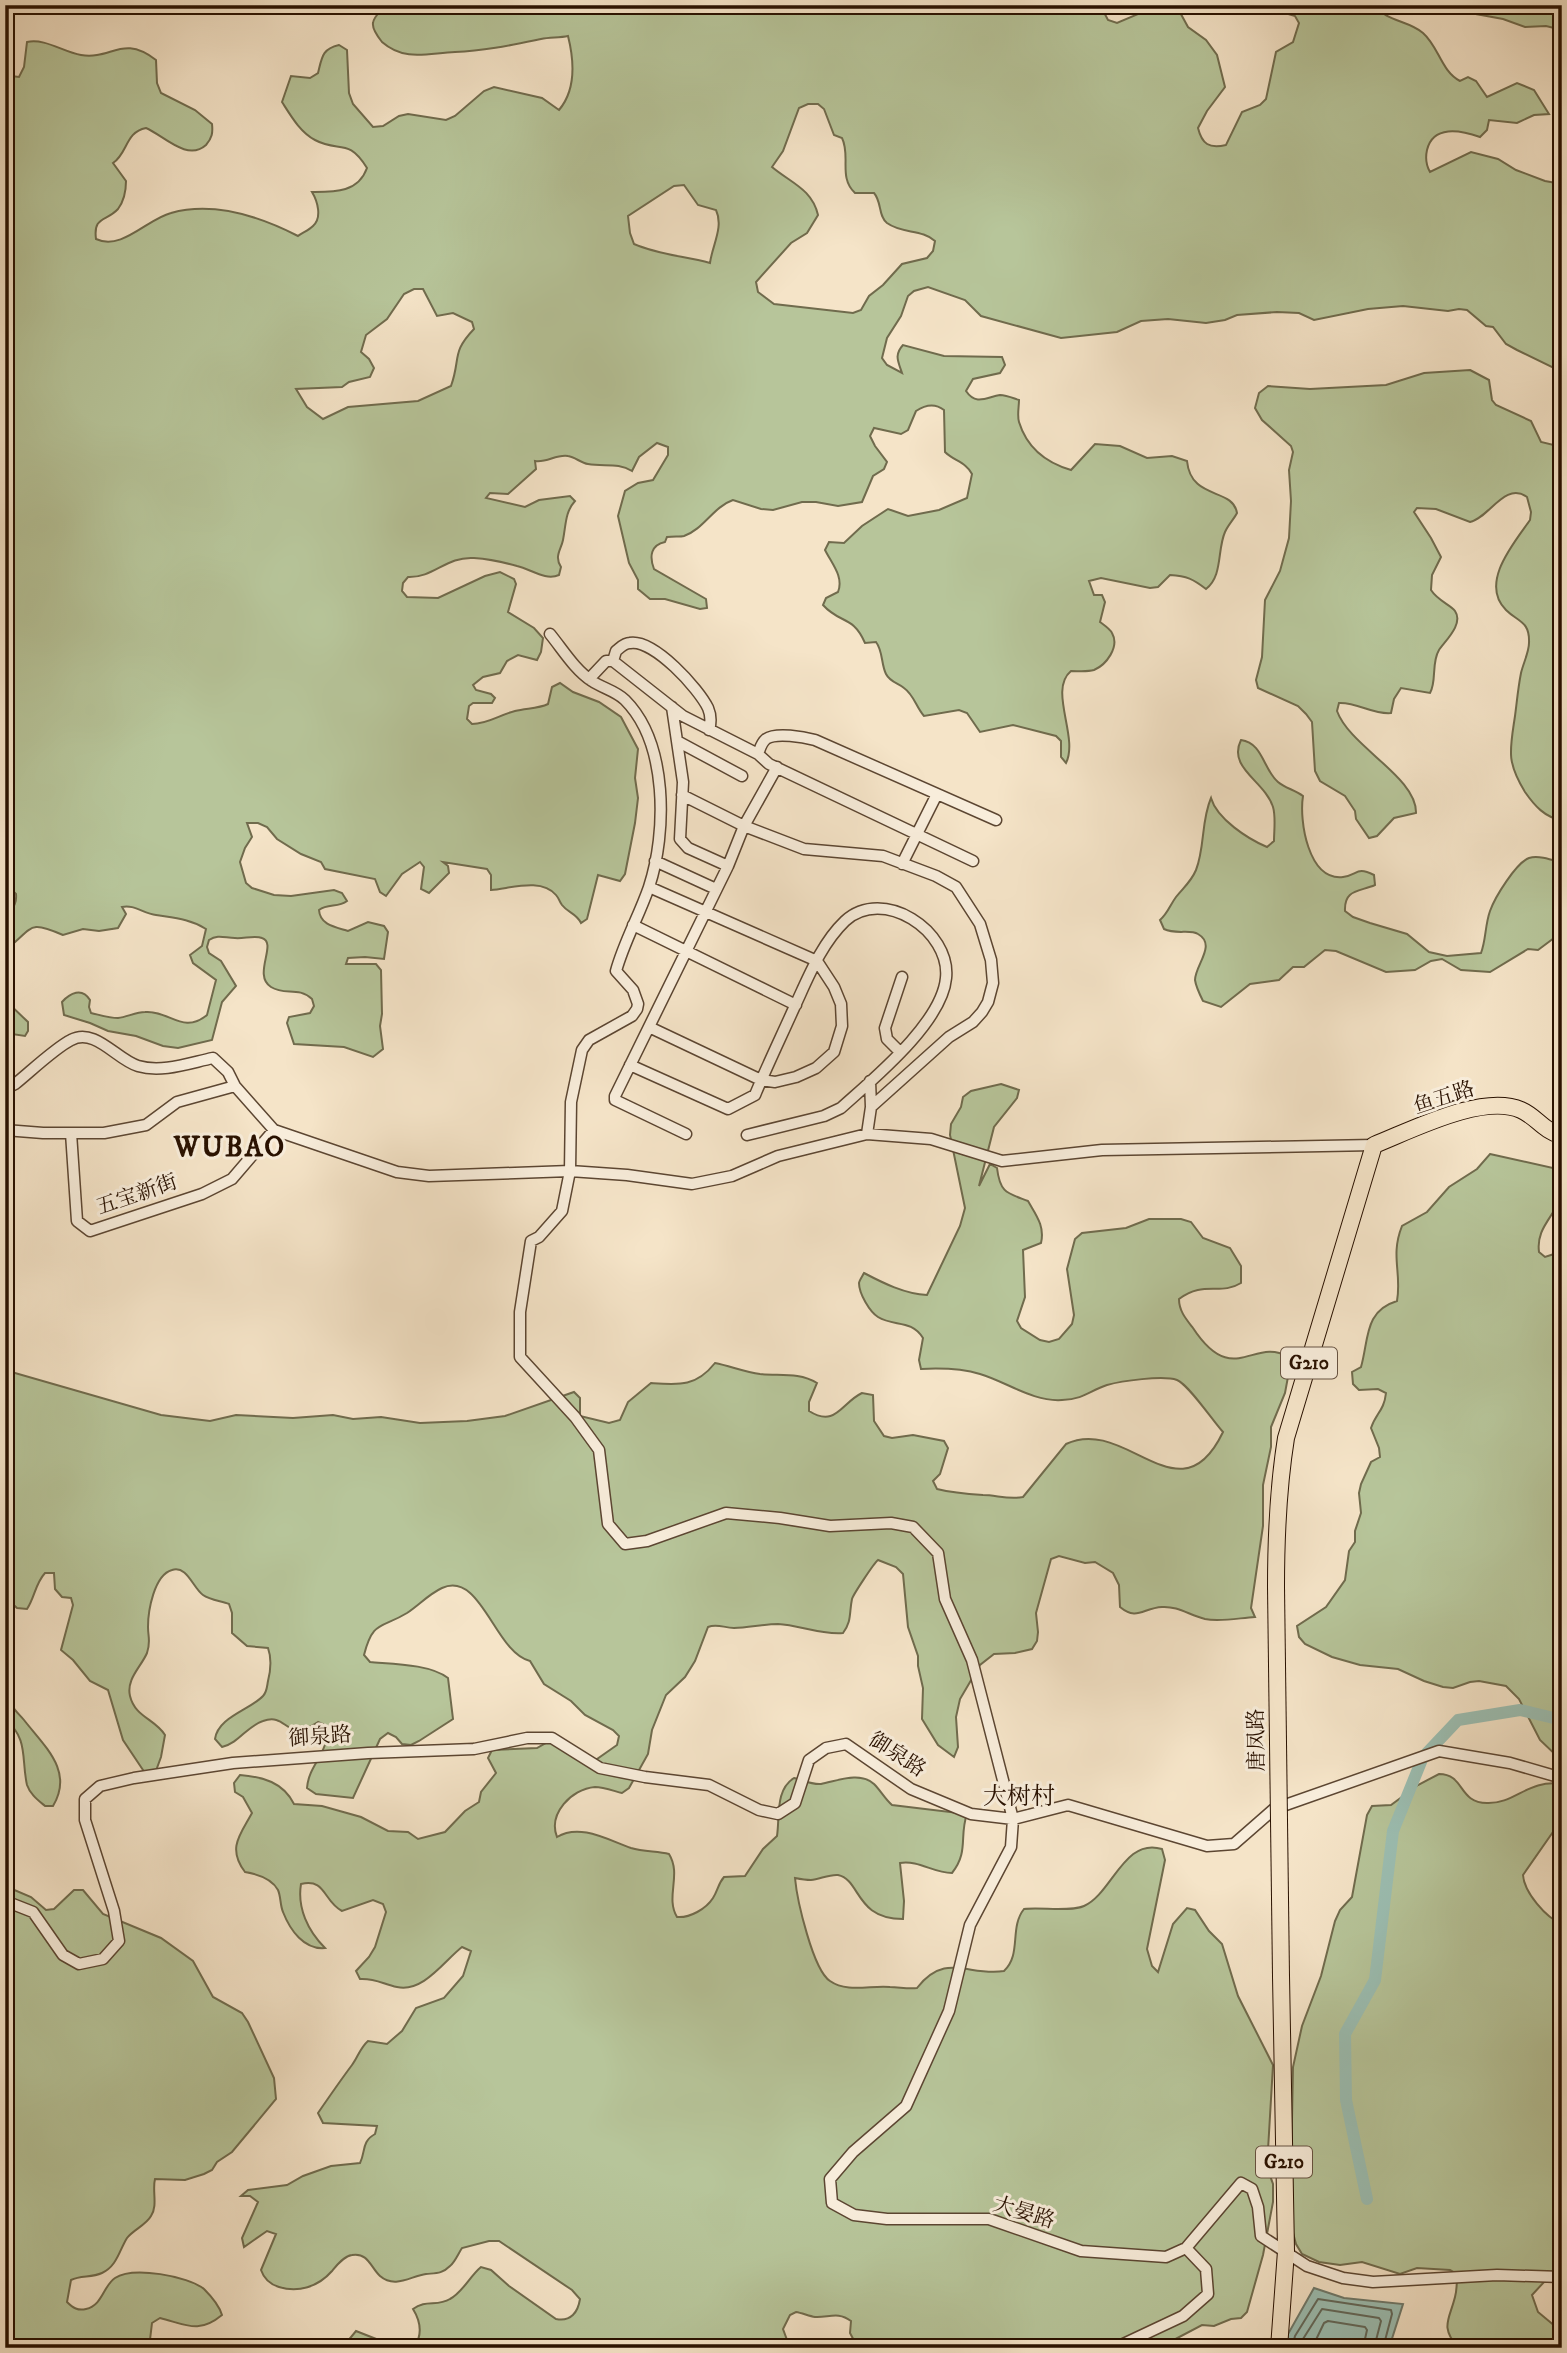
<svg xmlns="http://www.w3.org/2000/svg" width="1567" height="2353" viewBox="0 0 1567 2353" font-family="'IM FELL DW Pica','Noto Serif SC',serif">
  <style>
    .green { fill: #b7c59a; stroke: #706b4d; stroke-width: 2; fill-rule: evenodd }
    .water { fill: #9cbfb3; stroke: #6e796b; stroke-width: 2 }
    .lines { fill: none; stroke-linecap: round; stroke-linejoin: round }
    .shore { stroke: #62685a; stroke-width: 2 }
    .river { stroke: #9cbfb3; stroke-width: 12 }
    .minor-casing { stroke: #5c4632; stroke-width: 13 }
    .highway-casing { stroke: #291100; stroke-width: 18 }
    .minor { stroke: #f8eddb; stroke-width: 10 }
    .highway { stroke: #f5e4c8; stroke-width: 16 }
    .highway-bridge-casing { stroke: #291100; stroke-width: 18; stroke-linecap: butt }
    .highway-bridge { stroke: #f5e4c8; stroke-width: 16 }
    .labels { text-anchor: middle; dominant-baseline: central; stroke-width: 6; stroke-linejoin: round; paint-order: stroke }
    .shield { fill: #f8eddb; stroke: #675342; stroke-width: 2 }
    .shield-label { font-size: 19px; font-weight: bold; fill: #291100 }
    .street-label { font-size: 21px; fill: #291100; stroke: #f8eddb }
    .quarter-label { font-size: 24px; fill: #291100; stroke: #f8eddb }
    .district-label { font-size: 28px; font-weight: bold; letter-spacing: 2px; fill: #291100; stroke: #f8eddb }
  </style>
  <rect width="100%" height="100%" fill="#f5e4c8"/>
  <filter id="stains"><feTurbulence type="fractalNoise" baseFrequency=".00286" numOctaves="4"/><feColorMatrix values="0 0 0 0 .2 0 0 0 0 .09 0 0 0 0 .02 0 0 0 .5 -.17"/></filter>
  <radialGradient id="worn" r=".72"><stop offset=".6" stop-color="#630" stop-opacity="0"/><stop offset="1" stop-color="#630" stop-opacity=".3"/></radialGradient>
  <path class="green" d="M386,5H1100L1108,20L1117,23L1143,12L1151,5H1176L1188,27L1206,40L1217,55L1225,87L1207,111L1198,128C1202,144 1209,149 1226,145L1242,112L1260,105L1266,99L1276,52L1293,42L1299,23L1295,16L1278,11L1277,5H1375C1386,22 1408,20 1423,33C1439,47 1441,71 1460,81L1468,77L1476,81L1487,97L1517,83L1534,90L1549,114L1534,115L1517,123L1489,120L1487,130L1480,137C1460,130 1433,125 1427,150C1425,159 1426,165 1430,172L1471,152L1498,159L1516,170L1545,181L1562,184V372L1517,350L1506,344L1493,327L1486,326L1467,310L1459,309L1448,311L1403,306L1368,309L1314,320L1299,313L1277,312L1237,315L1225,320L1206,323L1168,319L1141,321L1117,332L1061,338L981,316L965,300L928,287L914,291L908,296L901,316L887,338L882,358L887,365L902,373C898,361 894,355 903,345L944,356L1002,357L1005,365L1000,373L973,379L966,391C976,406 987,397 1000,395C1006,395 1013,398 1019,400C1019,407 1017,415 1019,422C1027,448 1047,463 1071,470L1095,444L1120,446L1147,458L1172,456L1187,461C1191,501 1233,487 1237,513C1234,519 1228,525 1225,532C1217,550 1223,576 1206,589C1193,579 1187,576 1170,575L1158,587L1150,588L1101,578L1089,581L1094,595H1102L1105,602L1100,622C1104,625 1110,629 1112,633C1120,647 1106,665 1094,670C1087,672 1079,671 1071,671C1048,690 1079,737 1066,763L1061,757V741L1056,736L1013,725L980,732L967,713L959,710L924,716C916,707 914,695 904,688C898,683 890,682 886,674C881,664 883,651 876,642L865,643C853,615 840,624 823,605L826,598L838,592C844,577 832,564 825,550L829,542L844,543L862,526L888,509L908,516L939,510L967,498L972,474C966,462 954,461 945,452L944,410C935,403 925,405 916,411L908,430L901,434L874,428L870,436L875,446L887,462L884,469L873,476L862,502L838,506L816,502H802L773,510L761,509L733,500C713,507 704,529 684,536C680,537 673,536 667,537L665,542C651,545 649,556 654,569L706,599L707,608L700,609L665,599H650L638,589V580L629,563L618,516L625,491L638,483L653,480L668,455V447L657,443L639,457L632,471C618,462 604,467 588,464C581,463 575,457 568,456C556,454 547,463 535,461L536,469L508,494L490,493L486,498L525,507L539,500L570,496L575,501C565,512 566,525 563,540C561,550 554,556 561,567L559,575C545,581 531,569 517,566C503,562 488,559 474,558C446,556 434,578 408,577L403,583L402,591L407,597L438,598L485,576L500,572L514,579L516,584L508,612L534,628L543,638L541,652L537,660L518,655L507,661L500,673L483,677L473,685L476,690L491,694L495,698L492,703H473L469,706L467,719L472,724C488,724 499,715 515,711C526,708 538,709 548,704L552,687L560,683L573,692L599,702L621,717L638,749L635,778L638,798L635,823L625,874L620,881L598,875L587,919L581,923C576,913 568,913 562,905C558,899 560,900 556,895C541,877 509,889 491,890V875L487,869L443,862L448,866L449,873L429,893L421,889L424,867L420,862L402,874L386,896L380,892L375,879L325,869L321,862L301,854L277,839L267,827L258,823H247L252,837L245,848L240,862L246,883L252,888L274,895L291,896L334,890L342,893L347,901C338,908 328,903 319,910C320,925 335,927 348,931L368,922L384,926L388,932L384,959L365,957L348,958L346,964H376L381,970L382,1014L380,1026L383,1049L373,1057L344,1047L294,1044L287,1023L289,1017L310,1013L314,1006L312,999C298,986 285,996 271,987C252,975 278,943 262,938C255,935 243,939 235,938C225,938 218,934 209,940L207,947L209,953L221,961L236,986L222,1002L212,1040L178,1048L163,1046L136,1036L108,1031L90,1023L64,1015L62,1002C70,993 82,987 90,1000L89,1007L91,1013C100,1015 109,1018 118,1018C127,1017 136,1012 145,1012C169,1010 183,1035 207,1015L216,980L193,963L190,955L202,946L206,929C190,919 174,918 156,915C144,914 134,904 122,907L126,914L118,928L99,931L83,929L63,935C28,920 34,927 7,949C10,940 5,927 5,916C12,908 17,906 16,894L12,890L8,876H5V71L11,76L19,77L24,67L27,42C45,38 63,52 81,55C112,60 122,34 156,60L157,83L161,93L195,110L212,124C213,133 212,138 206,145C187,162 163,135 146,128C125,132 128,153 113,163L126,181C126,190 124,201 118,209C106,222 93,216 96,239C122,251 147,219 171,213C214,201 259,216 298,236C302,233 309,230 313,226C322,218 318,202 312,192C334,192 358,193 367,168C348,137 339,153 315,140C300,132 291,116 282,102L291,76L310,78L318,73C322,57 322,49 339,45L347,50L349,93L353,104L373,127L383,126L399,116L408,114L446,120L455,116L484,91L494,87L542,98L559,110C576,90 574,60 568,36C559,38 550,37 541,39C512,45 485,51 455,52C428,53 405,62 382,42C378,37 372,29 373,23C374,15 382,11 386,5ZM808,104H818L824,109L834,135L842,138C851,156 838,177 855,193H874C882,202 878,216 887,223C902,234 922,229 935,241L933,251L927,258L902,264L883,285L869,296L861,310L853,313L774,304L758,292L756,282L791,243L807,233L818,215C812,189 791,183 772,167L783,151L799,108ZM684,185L698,205L716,210C724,227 712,246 710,263C685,256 659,255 634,244L630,233L628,216L674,186ZM414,289H423L437,316L453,313L472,322L474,329C451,353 461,358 451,386L418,401L348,407L323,419L307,407L296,389L342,387L349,382L370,377L374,368L369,359L361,352L366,335L387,319L404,294Z
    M1459,5H1562V30L1546,26L1525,27L1503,19L1465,12Z
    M1470,370L1489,380L1492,400L1496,405L1531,421L1541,442L1562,447V820C1545,818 1534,805 1525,792C1506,761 1510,750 1515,716C1517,701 1518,688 1521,673C1523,664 1529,652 1529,643C1530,621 1518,622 1506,610C1479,583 1514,543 1530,520L1531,512L1527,497C1505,481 1489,518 1470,522L1436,509L1417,508L1414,512L1431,538L1441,557L1432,575L1431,590C1438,601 1451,605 1455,611C1464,624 1445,641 1439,650C1431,663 1437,681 1430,693L1401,688L1394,699L1391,713C1374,715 1357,702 1339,703L1337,711C1350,747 1417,777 1416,813L1394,818L1377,836L1369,838L1356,819L1355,811L1345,796L1320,781L1315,771L1312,722L1306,714L1298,706L1258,688L1256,680L1262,657L1265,600L1280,571L1289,538L1291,501L1289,470L1293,452L1291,446L1262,420L1255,408L1259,393L1268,386L1310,389L1386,385L1424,373Z
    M1241,740C1263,743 1263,769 1278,782C1285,788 1295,790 1303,796C1299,820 1308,881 1343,877C1358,875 1356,866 1374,875L1375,885C1359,892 1344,889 1345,911L1353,917L1370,923L1407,934L1429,952L1447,956L1481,953C1486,940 1485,925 1490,911C1495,897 1516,863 1529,858C1539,855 1552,860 1562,863V932L1538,950L1528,949L1490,972L1461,970L1442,959L1431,961L1415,970L1386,972L1336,951L1325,950L1304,967H1293L1279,980L1250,984L1221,1007L1203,1001C1200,995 1196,987 1195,980C1195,965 1217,945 1198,934C1190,929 1176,935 1164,929L1160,920C1168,913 1170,905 1176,897C1183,888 1191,882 1196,870C1205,847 1201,821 1211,798C1217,819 1248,839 1267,847L1274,841C1274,830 1276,817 1273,807C1265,781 1227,768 1241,740Z
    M5,1000L28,1022V1031L25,1036L5,1033Z
    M1001,1084L1019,1090L1017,1098L994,1127L979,1186L990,1164L997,1168C1000,1193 1007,1193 1028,1201C1036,1215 1045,1226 1041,1243L1023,1250L1025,1297L1017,1321L1021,1328L1040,1340L1049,1342L1059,1339L1072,1324L1074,1315L1067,1269L1075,1239L1082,1233L1126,1228L1149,1219H1181L1191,1222L1203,1238L1230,1248L1241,1266V1283C1220,1296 1204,1280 1179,1299C1179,1311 1186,1319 1193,1328C1233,1389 1254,1336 1288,1357L1290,1366L1285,1393L1271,1427V1447L1263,1485V1526L1251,1608L1255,1617C1239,1618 1220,1622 1205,1619C1189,1615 1178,1606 1162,1607C1143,1608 1137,1621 1120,1607L1119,1585L1113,1573L1095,1562L1085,1563L1059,1556L1051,1559L1036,1613L1038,1632L1037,1641L1032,1649L1015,1653L994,1654L980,1665L960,1699L956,1717L958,1747L954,1757L938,1745L922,1719L923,1688L918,1666V1656L908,1627L903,1574L896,1567L878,1560C874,1563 853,1595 852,1599C849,1613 852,1621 843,1633C821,1635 799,1625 778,1624C763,1624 748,1628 734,1628C724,1628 717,1623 708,1627L695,1661L685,1677L666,1695L652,1730L648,1754L629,1788L622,1793C614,1791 603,1787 595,1787C571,1789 548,1814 557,1837C580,1823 608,1840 631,1848C644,1852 657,1851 669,1854C682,1875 665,1897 677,1917C690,1918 706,1909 713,1898C718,1890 718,1884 724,1877L745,1876L763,1849L777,1836C780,1816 775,1790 794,1778C802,1780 813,1785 821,1784C837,1781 860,1771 874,1784C881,1791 885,1799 892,1805L967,1814C959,1836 969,1852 952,1873C933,1873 919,1860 900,1863L904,1901L903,1919C855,1919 861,1880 838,1875C830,1874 820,1879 811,1880C806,1880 800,1879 795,1878C797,1900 813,1970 830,1981C847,1993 871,1985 890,1987C899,1987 907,1989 917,1988C946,1951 969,1977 1004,1971C1022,1954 1009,1928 1024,1909C1041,1907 1070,1912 1084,1906C1112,1894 1124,1837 1162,1849L1165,1860L1163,1870L1147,1949L1152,1966L1158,1972L1173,1924L1187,1908L1195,1910L1209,1931L1222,1944L1238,1996L1273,2065L1267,2167L1273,2184V2202L1263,2255L1247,2312L1241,2318L1231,2319L1214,2326L1202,2325L1164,2345L1163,2348H972L969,2340L956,2348H858L850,2333L851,2321C838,2311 828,2318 815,2317C809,2316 802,2313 796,2312L790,2315L783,2329L790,2348H414C422,2336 421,2322 413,2309C426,2299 437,2307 450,2299C463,2292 470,2276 481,2267L491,2270L509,2286L556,2319C571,2322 578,2312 580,2299L572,2290L499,2241H489L462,2248C458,2254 455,2262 450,2266C442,2274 436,2273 426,2274C411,2276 395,2289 380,2276C371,2268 368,2252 352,2255C344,2256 337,2265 332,2271C318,2287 298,2293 279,2287C269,2284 264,2279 261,2270L276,2234L267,2231L244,2247L242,2238L258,2202L250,2196H241L248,2190L287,2185L303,2176L331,2166L360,2163C366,2151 361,2142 375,2134L377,2126L323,2123L318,2113C329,2097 340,2081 352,2065C358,2057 360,2048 368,2041L387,2044L402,2031L416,2008L444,1998L463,1976L471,1951L462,1947C444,1961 423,1993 397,1987C383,1984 375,1978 360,1979L356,1971L369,1957L375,1947L386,1912L383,1904L373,1900L342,1911C323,1901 326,1878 301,1884C297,1908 308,1931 325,1948C304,1950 290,1930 283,1912C280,1905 281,1897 278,1890C272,1879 257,1874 245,1872C227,1848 240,1835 252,1813L243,1797L235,1792L234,1783L240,1775C263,1777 283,1782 294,1804L322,1806L361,1817L388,1831L408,1832L418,1839L445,1832L465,1811L479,1802L481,1792L496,1773L488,1758L492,1750L537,1748L553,1739L587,1759H597L617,1745L619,1736L613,1730L585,1715L571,1701L544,1684L530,1661C495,1653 481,1570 442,1588C429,1594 419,1605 407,1613C381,1629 373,1620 364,1655L370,1662C392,1664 430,1664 448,1678L453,1719L419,1741L411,1745L402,1744L396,1737L388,1733L380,1739L353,1798L316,1794L307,1788C309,1763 329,1755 327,1726L318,1722C284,1744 289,1712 263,1721C247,1726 239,1743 222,1747L215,1739C218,1717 250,1710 263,1696C267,1692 267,1686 268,1681C271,1669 272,1659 268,1648L247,1646L232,1633V1613L229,1604C221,1601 210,1600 203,1595C193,1588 187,1565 172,1570C154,1575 148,1611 148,1627C148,1637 151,1642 147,1653C141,1667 126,1679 130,1696C135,1717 155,1719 165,1735L161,1757L154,1776L145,1773L123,1740L108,1690L90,1681L73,1660L61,1650L73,1605L71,1598L62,1597L55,1589L54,1573H45C35,1584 35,1597 27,1609L17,1608L5,1597V1372L15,1373L161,1415L210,1421L236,1415L293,1418L333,1415L353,1419L381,1417L420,1423L467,1421L505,1416L574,1392L580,1398V1416L609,1423L620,1420L628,1402L651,1383C679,1385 696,1387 715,1363C730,1366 745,1372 760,1374C780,1376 799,1372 817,1383L809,1402V1411C836,1428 841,1403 862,1393L873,1395L874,1421L884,1436L892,1438L913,1435L944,1441L948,1448L940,1474L933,1481L937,1489C953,1493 967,1494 983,1495C996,1495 1009,1500 1023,1497L1066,1444C1126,1415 1180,1522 1223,1432C1212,1420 1189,1385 1177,1380C1163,1375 1121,1381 1107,1385C1089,1391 1085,1399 1062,1400C1033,1402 1007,1382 980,1374C960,1368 941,1368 921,1369L919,1360L923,1338C911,1319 894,1327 878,1317C870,1312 859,1294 859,1283C859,1281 863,1275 864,1273C883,1283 905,1294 927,1295L960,1226L965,1208L950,1135L951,1124L961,1107L963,1097L971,1091Z
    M1490,1154L1562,1170C1562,1179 1564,1191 1560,1199C1552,1219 1536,1229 1539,1252L1545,1257L1554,1254L1562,1247L1561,1760L1540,1740L1519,1699L1506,1686L1479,1681L1470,1682L1453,1688L1443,1687L1424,1681L1398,1669L1360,1665L1332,1657L1305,1644L1299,1637L1297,1626L1326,1607L1345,1580L1349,1551L1355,1542V1531L1361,1513L1359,1493L1361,1484L1371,1462L1380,1457L1379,1448L1371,1428C1376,1413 1384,1411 1386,1393L1378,1389L1359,1390L1353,1384L1352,1372L1361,1367C1369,1339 1364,1311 1397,1301C1402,1273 1390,1256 1402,1226L1427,1212L1449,1187L1477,1169Z
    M5,1660C18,1678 8,1693 13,1707C15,1711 21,1716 24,1720C45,1747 74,1771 53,1806H45C38,1800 30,1794 27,1785C21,1759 29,1739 5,1719Z
    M1439,1774C1465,1774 1458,1803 1487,1803C1515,1804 1528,1779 1562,1784V1819L1523,1875C1524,1892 1546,1918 1562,1924V2275L1544,2282L1532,2295L1538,2312L1562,2332V2348H1458C1440,2326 1449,2321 1455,2297C1457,2290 1457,2282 1457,2274L1450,2270L1417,2268L1400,2274L1362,2262L1340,2265L1319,2262L1302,2254L1296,2244L1290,2222L1293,2067L1302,2026L1321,1976L1335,1921L1340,1910L1352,1897L1367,1815L1372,1806L1391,1805L1418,1785Z
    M5,1886L31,1897L46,1910L54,1909L74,1890H83L103,1914L161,1938L193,1961L213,1997L242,2013L248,2022L274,2078L276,2099L232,2152L217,2162L212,2170L204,2174L185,2180L155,2179C152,2190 158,2206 151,2216C146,2225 133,2230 127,2238C119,2251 117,2266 102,2273C91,2278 81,2275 71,2280L67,2302C73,2308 78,2311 86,2309C103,2305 103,2286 115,2278C133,2266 188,2276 204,2289C211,2296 219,2305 222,2315C199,2334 187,2325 160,2318L152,2323L149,2348H5Z
    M356,2331L399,2348H342Z"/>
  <path class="water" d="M1314,2288L1344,2298L1403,2304L1389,2348H1285L1288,2334Z"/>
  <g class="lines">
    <path class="shore" d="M1292,2348L1295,2336L1318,2299L1391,2310L1392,2314L1383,2348
      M1301,2348L1303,2339L1322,2309L1379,2318L1381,2321L1374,2348
      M1312,2348L1324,2323L1328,2321L1365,2327L1367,2330L1363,2348"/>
    <path class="river" d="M1367,2199L1346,2100L1345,2034L1375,1980L1393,1831L1423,1757L1458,1720L1520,1710L1562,1720"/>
    <g class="minor-casing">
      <path id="minor" d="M550,634C563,650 575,670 592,681C602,688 616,691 625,700C668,743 667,832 649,887C639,916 624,942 616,971L633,990L638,1004L637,1009L632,1016L589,1040L582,1050L571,1102L570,1171L562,1211L539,1237L531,1241L520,1312V1357L575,1417L599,1450L608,1524L625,1544L647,1541L726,1513L780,1518L830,1526L891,1523L913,1527L938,1553L945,1599L972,1660L1013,1819L1011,1847L970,1925L949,2011L906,2106L853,2152L830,2179L832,2203L854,2215L887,2219H989L1081,2251L1166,2257L1186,2248L1241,2183L1252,2189L1258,2207L1261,2236L1307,2266L1343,2278L1373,2282L1497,2275L1562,2277
        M613,661L616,651C620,648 624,643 630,643C654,639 699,689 708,708C711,715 711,723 709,730
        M589,679L606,661H613L683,716L758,754L769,764L973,861
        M672,707L683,782L680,839L688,848L728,866
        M677,741L742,776
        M758,754C760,749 761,743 766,739C776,732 804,737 815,740L996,820
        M682,795L744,826L804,849L883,856L936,876L956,887L980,924L991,960L993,983L988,1002L982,1012L973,1022L949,1037L871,1107
        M655,861L716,889
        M902,864L937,794
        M633,925L796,1005
        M649,1027L761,1080L775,1082L796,1077L816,1068L834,1052L842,1026L841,1004L834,987L817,961L649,887
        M900,1052L887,1039L885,1028L902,977
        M630,1065L728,1109L755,1095C767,1066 781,1037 794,1008C808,978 821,944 845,921C883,886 951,931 946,978C942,1023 873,1079 841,1108L824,1116L747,1135
        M5,1089L15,1084C30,1072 55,1048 71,1040C95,1027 117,1060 138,1066C162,1073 189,1063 213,1058L228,1072L235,1086L274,1130L397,1172L429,1176L570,1171L627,1175L692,1184L732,1176L778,1156L867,1134L931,1139L1002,1161L1102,1150L1374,1145
        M5,1130L43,1133H104L146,1125L177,1102L235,1086
        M71,1133L77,1221L90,1231L202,1194L232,1179L274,1130
        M686,1134L615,1100V1096L728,866L744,826L777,767
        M867,1134L871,1107L870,1081
        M5,1901L33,1912L63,1955L79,1964L103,1959L119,1941L114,1911L85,1820V1799L100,1786L134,1778L233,1763L368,1753L474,1749L527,1738H552L600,1768L645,1777L709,1785L759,1810L778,1814L795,1803L809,1760L826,1748L846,1744L911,1789L971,1814L1013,1819L1068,1805L1207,1846L1234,1844L1274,1809L1439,1751L1510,1763L1562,1778
        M1115,2348L1183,2316L1208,2294L1206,2269L1186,2248"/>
    </g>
    <g class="highway-casing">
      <path id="highway" d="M1276,1587C1276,1536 1278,1488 1286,1438L1374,1145C1412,1130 1483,1093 1521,1110C1537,1117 1542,1130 1562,1136
        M1279,2348L1286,2251L1281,1976"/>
    </g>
    <use href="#minor" class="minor"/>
    <use href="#highway" class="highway"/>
    <g class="highway-bridge-casing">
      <path id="highway-bridge" d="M1276,1587L1281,1976"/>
    </g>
    <use href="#highway-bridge" class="highway-bridge"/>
  </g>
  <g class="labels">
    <g class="shield">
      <rect x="1281" y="1347.5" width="56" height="31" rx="5"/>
      <rect x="1256" y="2146.5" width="56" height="31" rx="5"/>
    </g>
    <g class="shield-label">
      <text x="1309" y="1363">G210</text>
      <text x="1284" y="2162">G210</text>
    </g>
    <g class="street-label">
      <text transform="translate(1444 1098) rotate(-18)">鱼五路</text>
      <text transform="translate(137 1195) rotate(-19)">五宝新街</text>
      <text transform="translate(320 1737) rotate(-4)">御泉路</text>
      <text transform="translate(1257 1740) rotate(-91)">唐凤路</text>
      <text transform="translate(897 1755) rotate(33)">御泉路</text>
      <text transform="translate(1024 2213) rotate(17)">大晏路</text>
    </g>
    <g class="quarter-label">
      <text x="1019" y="1797">大树村</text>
    </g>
    <g class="district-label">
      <text x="230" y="1147">WUBAO</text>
    </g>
  </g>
  <rect width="1567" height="2353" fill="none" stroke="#f5e4c8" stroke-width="28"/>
  <rect x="7" y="7" width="1553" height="2339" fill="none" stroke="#291100" stroke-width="3.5"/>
  <rect x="14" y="14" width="1539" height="2325" fill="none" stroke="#291100" stroke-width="2"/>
  <rect width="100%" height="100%" filter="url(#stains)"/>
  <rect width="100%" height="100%" fill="url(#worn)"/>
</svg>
